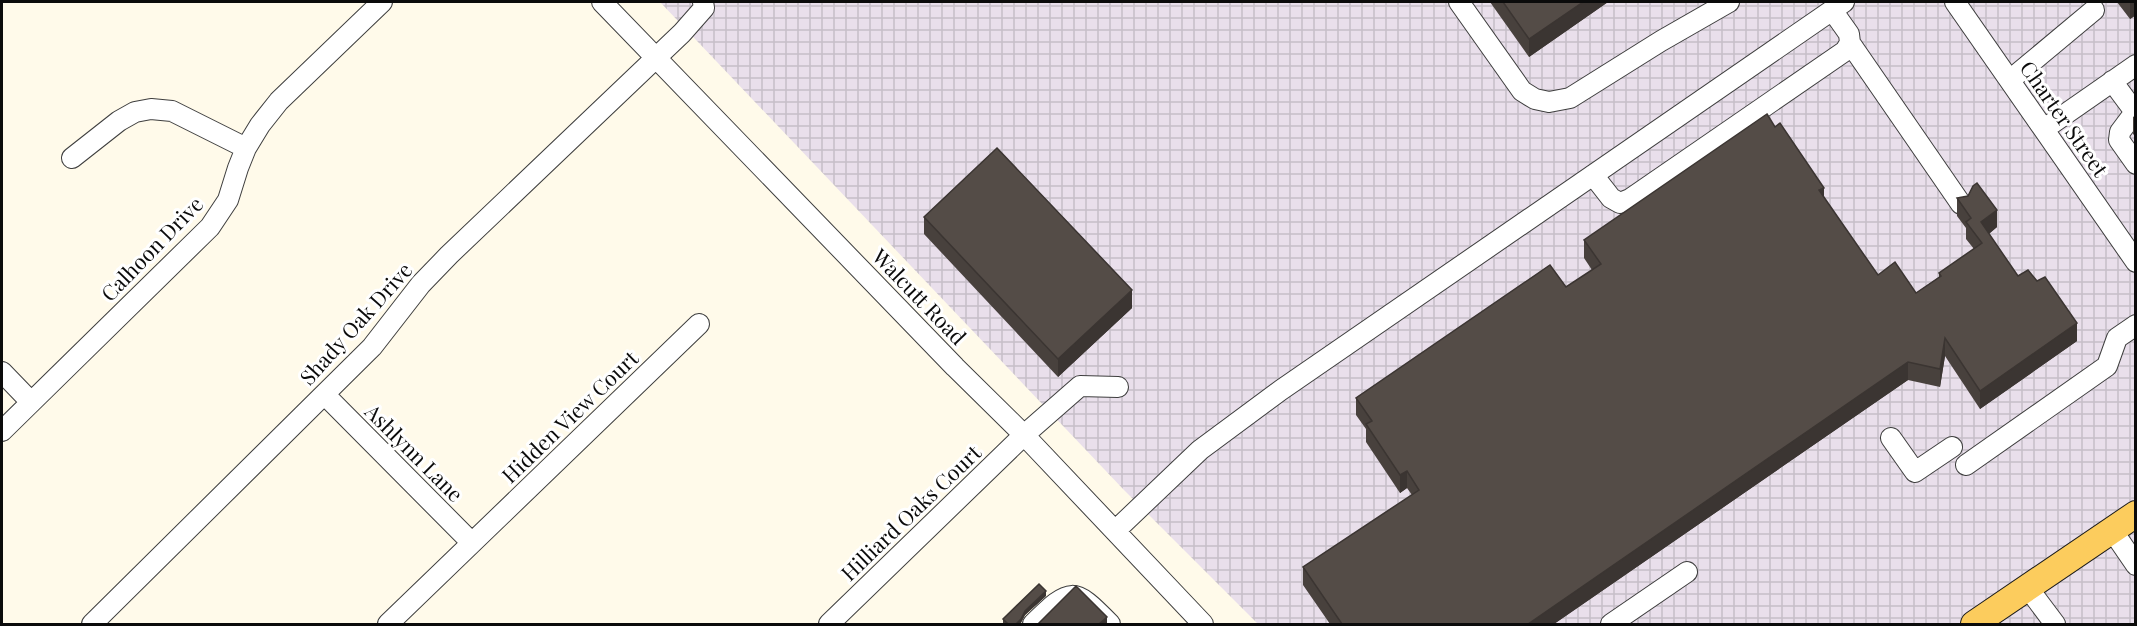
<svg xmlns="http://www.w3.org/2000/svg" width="2137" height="626" viewBox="0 0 2137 626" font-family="'Playfair Display',serif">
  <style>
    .industrial { fill: url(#industrial-grid) }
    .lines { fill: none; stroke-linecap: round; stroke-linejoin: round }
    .minor-casing { stroke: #3e3e3e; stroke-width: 22 }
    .major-casing { stroke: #1c1c1c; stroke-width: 28 }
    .minor { stroke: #fff; stroke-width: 20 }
    .major { stroke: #fccc5d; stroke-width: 26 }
    .wall { fill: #48413d }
    .shaded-wall { fill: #3b3532 }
    .building { fill: #544c47; stroke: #3b3532; stroke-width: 1.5 }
    .labels { text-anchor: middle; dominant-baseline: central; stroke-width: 6; stroke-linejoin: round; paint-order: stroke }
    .street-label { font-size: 21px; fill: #0b0b0b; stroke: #fff }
  </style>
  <defs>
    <pattern id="industrial-grid" width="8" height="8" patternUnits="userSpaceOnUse" patternTransform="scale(1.5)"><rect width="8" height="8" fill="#e9dfeb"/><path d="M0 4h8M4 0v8" fill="none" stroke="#c6bec8"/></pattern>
  </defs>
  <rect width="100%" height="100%" fill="#fffaea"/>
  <path class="industrial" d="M660,2H2135V624H1258L1124,490Z"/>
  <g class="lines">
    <g class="minor-casing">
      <path id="minor" d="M602,2L955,367L1024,435L1203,624
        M1459,2L1522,91L1535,99L1549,102L1570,98L1661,41L1729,2
        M1955,2L2136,262
        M1850,43L1961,204
        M2010,80L2094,10
        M2112,81L2135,112L2120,132L2119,140L2136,164
        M2044,129L2136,65
        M72,158L119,121L135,112L151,109L172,111L246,148
        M1593,175L1611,198L1620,203L1630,199L1845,51L1850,43L1849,34L1832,10
        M2,372L31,402
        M325,395L472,543
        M2,431L210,227L228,200L238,168L246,148L260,125L279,101L382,2
        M1891,438L1915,472L1952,447
        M1966,465L2107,366L2117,338L2136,325
        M2112,530L2136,565
        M1115,531L1200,450L1281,390L1844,2
        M2028,588L2055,624
        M92,624L372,347L421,284L449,255L682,33L704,8L703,2
        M388,624L699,324
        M829,624L1024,435L1080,386L1118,387
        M1033,624C1071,587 1073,586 1110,624
        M1611,624L1687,572"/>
    </g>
    <g class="major-casing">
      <path id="major" d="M1974,624L2136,514"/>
    </g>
    <use href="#minor" class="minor"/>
    <use href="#major" class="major"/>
  </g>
  <path class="wall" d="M1490,2H1608L1529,57Z
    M2117,2H2136V15L2130,19Z
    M2136,115V137L2133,134V117Z
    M1775,127L1878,275L1916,293L1939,277V273L1974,249L1966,239V228L1957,216V198L1997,227L1989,234L2018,276L2077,341L1980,409L1945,356L1940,387L1908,380L1554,624H1330L1303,585V567L1412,495L1407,488L1400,493L1366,442V429L1356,415V398L1566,287L1592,270L1584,258V240Z
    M924,217L1132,308L1058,377L924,234Z
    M1046,596L1025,615L1020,624H1003V619Z"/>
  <path class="shaded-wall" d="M1583,2H1608L1529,57V39Z
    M2130,2H2136V15L2130,19Z
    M1824,188V205L1819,190Z
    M1997,210V227L1981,240V222Z
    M1132,290V308L1058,377V359Z
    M2077,323V341L1980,409V391Z
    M1945,338V356L1940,387V369Z
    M1908,362V380L1554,624H1528Z
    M1407,471V488L1400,493V475Z
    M1046,591V596L1025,615L1021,623L1020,624H1016L1025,611Z
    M1107,617V624H1099Z"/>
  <path class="building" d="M1503,2H1583L1529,39Z
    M1767,114L1775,127L1780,123L1824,188L1819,190L1878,275L1895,262L1916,293L1941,276L1939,273L1982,243L1966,222L1971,218L1957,198L1968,196L1973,186L1977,183L1997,210L1981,222L2018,276L2028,270L2037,281L2045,277L2077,323L1980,391L1945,338L1940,369L1908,362L1528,624H1342L1303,567L1419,490L1407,471L1400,475L1366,424L1372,421L1356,398L1550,265L1566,287L1601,264L1584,240Z
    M997,148L1132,290L1058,359L924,217Z
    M1039,584L1046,591L1025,611L1021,619L1016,624H1008L1003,619Z
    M1076,586L1107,617L1099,624H1038Z"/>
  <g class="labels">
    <g class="street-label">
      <text transform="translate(2065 118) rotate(55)">Charter Street</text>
      <text transform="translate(151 248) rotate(-46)">Calhoon Drive</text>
      <text transform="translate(920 296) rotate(46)">Walcutt Road</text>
      <text transform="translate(355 323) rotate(-48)">Shady Oak Drive</text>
      <text transform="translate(569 416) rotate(-44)">Hidden View Court</text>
      <text transform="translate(415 452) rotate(45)">Ashlynn Lane</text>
      <text transform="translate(910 512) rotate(-44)">Hilliard Oaks Court</text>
    </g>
  </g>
  <rect width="2137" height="626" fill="none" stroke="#0b0b0b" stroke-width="6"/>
</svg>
